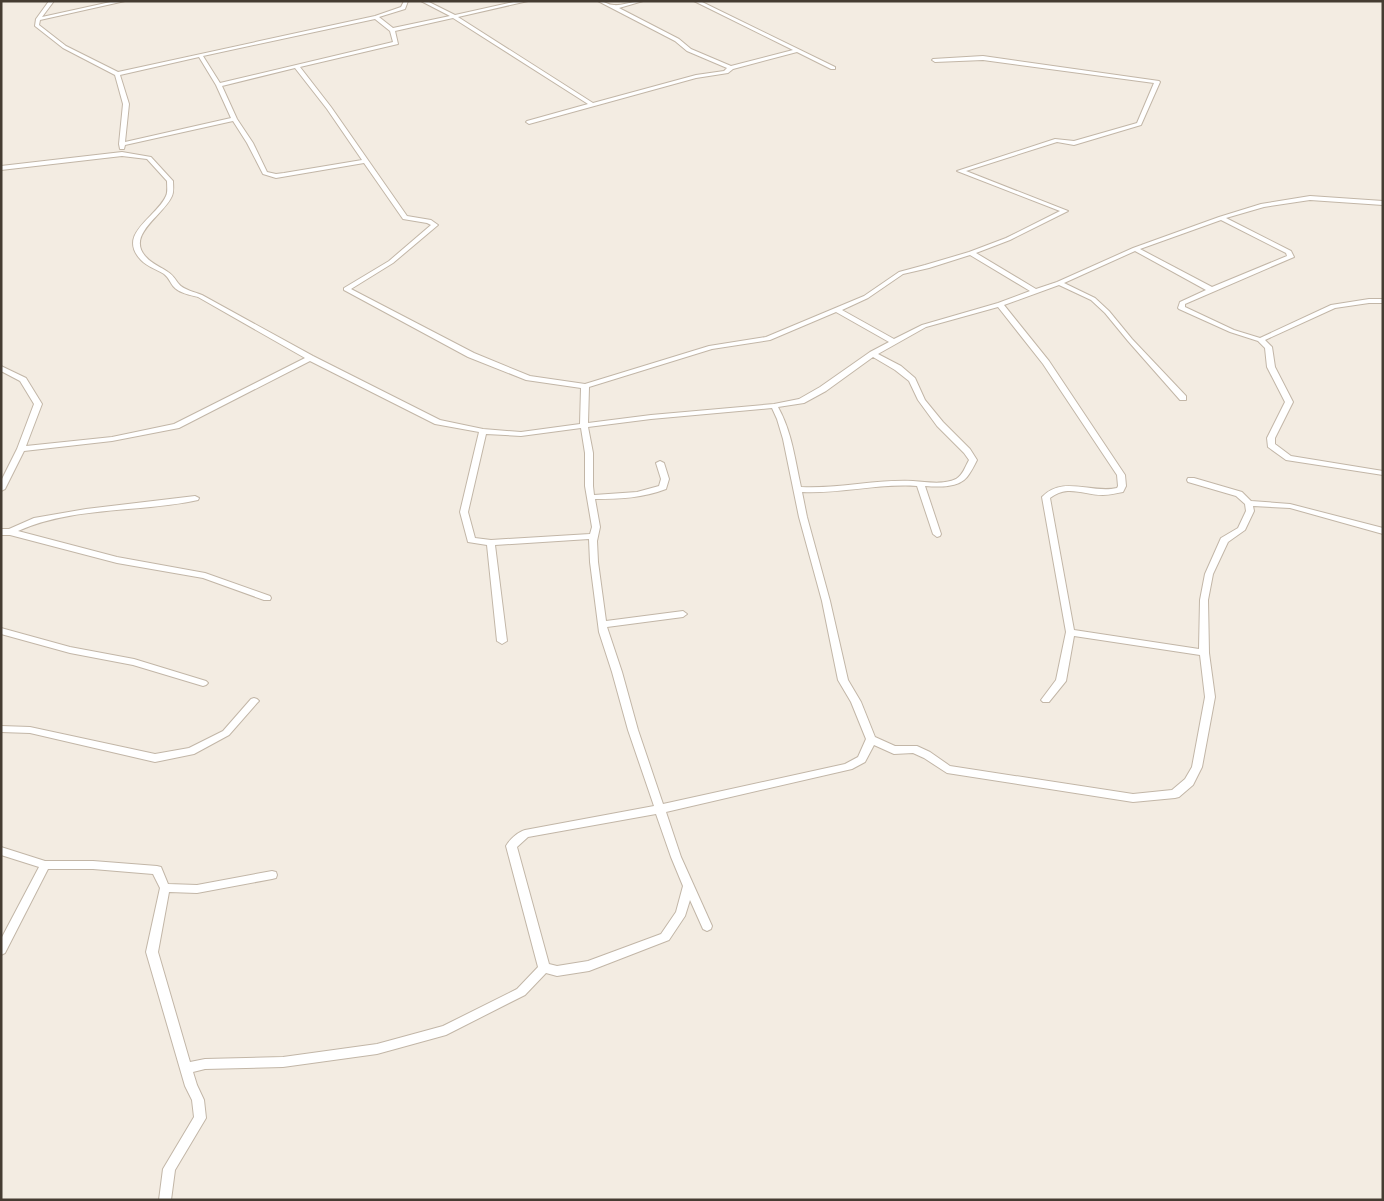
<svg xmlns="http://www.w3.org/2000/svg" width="1384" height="1201" viewBox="0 0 1384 1201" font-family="Ubuntu,sans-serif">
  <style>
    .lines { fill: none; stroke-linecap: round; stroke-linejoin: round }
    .minor-casing { stroke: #c2b6a7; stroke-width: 2 }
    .minor { fill: #fff; fill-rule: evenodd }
  </style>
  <rect width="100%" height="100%" fill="#f3ece2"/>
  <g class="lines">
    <g class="minor-casing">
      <path id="minor" d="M49,1H54L42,17L115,1H125L40,20L39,25L66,46L118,72L375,16L401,7L404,1H408L405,9L379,17L393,28L450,16L421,1H427L455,15L518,1H528L458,17L593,103L696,75L724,71L727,68L687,51L675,41L598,1C604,1 608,5 614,5C620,6 635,1 643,1L619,8L679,39L691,49L731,66L793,50L694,1H700L835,67V69H831L797,52L733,69L728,73L696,78L529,124L526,122L527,121L588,104L453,18L395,31L398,44L300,67L331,107L407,216L431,220L438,225L393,263L351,289L474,353L530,376L585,384L709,346L766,337L864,296L899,272L925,265L969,252L1006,238L1060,211L957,171L1055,139L1074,141L1137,123L1154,83L983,60L935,62L932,60L933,59L983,56L1159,81L1160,82L1141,125L1074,145L1057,142L966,171L1068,211L1010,240L976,253L1036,289L1057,282L1133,248L1219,217L1261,204L1310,196L1383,201V205L1310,200L1264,207L1226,218L1291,251L1294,257L1185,304V307L1234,330L1260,338L1331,305L1369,299H1383V303H1369L1335,308L1265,340L1272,347L1275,367L1293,402L1275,438V444L1291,456L1383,471V475L1286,460L1268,447L1267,438L1285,402L1267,367L1265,348L1258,341L1230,332L1179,309L1178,308L1180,302L1206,290L1135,251L1064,283L1095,298L1109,311L1132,339L1186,396V400H1180L1128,341L1105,313L1091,300L1059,285L1004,305L1049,361L1125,475L1126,486L1123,492C1116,493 1110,495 1103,495C1083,495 1068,484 1050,498L1074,630L1199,649L1200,600L1205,574L1221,538L1238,528L1246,511L1245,504L1236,496L1188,482L1187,480L1188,478H1194L1242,492L1251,501L1290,504L1383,528V534L1290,508L1253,506L1254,511L1245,530L1228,542L1213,574L1208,600L1209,653L1215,697L1202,767L1193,785L1179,797L1175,798L1133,802L947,773L924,758L913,753L894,754L874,745L865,762L852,769L666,812L681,857L712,926L711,929L707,931L703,929L690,900L685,916L669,940L589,971L557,976L546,973L525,995L446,1035L377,1054L283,1067L205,1069L193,1072L197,1085L204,1100L206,1118L175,1170L171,1200H159L163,1169L194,1117L192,1100L185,1086L146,952L160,888L153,874L93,869H48L5,953L1,955V939L39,867L1,855V847L45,861H93L157,866L161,867L168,884L197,885L272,871L276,872L277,875L276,878L272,879L197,893L169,892L158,952L190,1062L205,1059L283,1057L377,1044L443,1026L517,989L538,967L506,846C509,840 518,832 525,830L654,806L628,730L612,672L599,632L590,562L589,539L495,545L507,641L502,644L497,641L487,545L468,542L460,512L479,432L435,424L310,361L179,428L112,441L24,451L5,489L1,491V481L17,449L34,404L20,381L1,371V366L26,378L42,404L26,446L112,437L174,424L305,358L198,297C190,295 179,293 173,286C170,282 169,278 164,274C156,269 148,267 141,260C116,234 157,217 166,196C168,192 167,186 167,181L147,159L122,156L1,170V166L122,152L151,157L173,181C173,186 174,191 172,196C164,215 125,235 146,257C152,264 161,267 168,272C173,275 175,279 178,283C183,290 195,292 202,295L313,356L440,420L483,429L521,432L580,424L581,388L526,380L468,357L344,290V288L389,261L431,225L427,223L403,219L364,163L276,178L263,174L247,143L233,121L125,145L124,149H120L119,144L123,104L115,75L63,48L35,26L36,19ZM375,19L390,31L393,42L220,83L203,56ZM199,57L216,85L231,118L125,142L129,104L120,75ZM295,68L327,109L362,160L284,173L276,174L267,172L253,143L237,119L222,86ZM1221,220L1286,253L1287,256L1212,287L1140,249ZM970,255L1030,291L998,303L922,325L894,339L842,310L868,298L903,274L929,268ZM998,307L1043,364L1117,475L1118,486L1117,488C1091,494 1063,475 1042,497L1066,632L1056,680L1041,700L1043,702H1049L1066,681L1074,636L1200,655L1205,697L1192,767L1185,779L1172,790L1133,794L950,766L930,752L917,746H895L875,737L861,702L848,680L830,601L807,517L802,492C841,494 879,483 917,486L933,534L937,537L940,536L941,534L925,486C939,487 958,488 967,477C971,472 974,466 977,460L970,449L943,422L925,400L915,378L901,366L878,354L926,327ZM836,312L889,342L870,352L820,387L799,399L774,404L651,415L588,423L589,387L712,349L770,340ZM873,357L895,370L909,381L918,400L937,426L964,453L969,460C965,467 963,475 956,479C944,485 926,482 913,481C876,479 839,489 801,487C795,460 792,432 778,407L804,403L826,391ZM772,408L777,419L783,439L799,517L822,601L838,680L851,702L866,739L858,757L845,764L663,804L638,730L622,672L607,627L683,617L687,614L683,611L606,621L598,562L597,541L600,527L595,499C620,499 643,498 666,489L669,479L664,463L660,461L656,463L661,479L659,486L637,492L594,495L593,486V453L588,427L651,419ZM581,428L585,453V486L592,527L590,534L491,540L475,538L468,512L486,434L521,436ZM656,814L671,857L683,886L676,912L661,934L588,961L557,966L549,964L517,847L528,837Z
        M195,496L199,498L198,500C139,513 74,506 18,531L117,557L205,573L270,596L271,598L270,600H264L203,578L117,563L10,535H1V529H9L34,518L86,509Z
        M1,628L70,647L134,659L206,681L208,683L206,685L203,686L133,665L70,653L1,634Z
        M254,698L257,699L259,701L257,703L229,735L194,754L155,762L30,733L1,732V726L30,727L155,754L189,748L223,731L251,699Z"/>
    </g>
    <use href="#minor" class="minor"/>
  </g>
  <rect width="1384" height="1201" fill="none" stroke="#453c32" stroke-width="5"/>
</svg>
